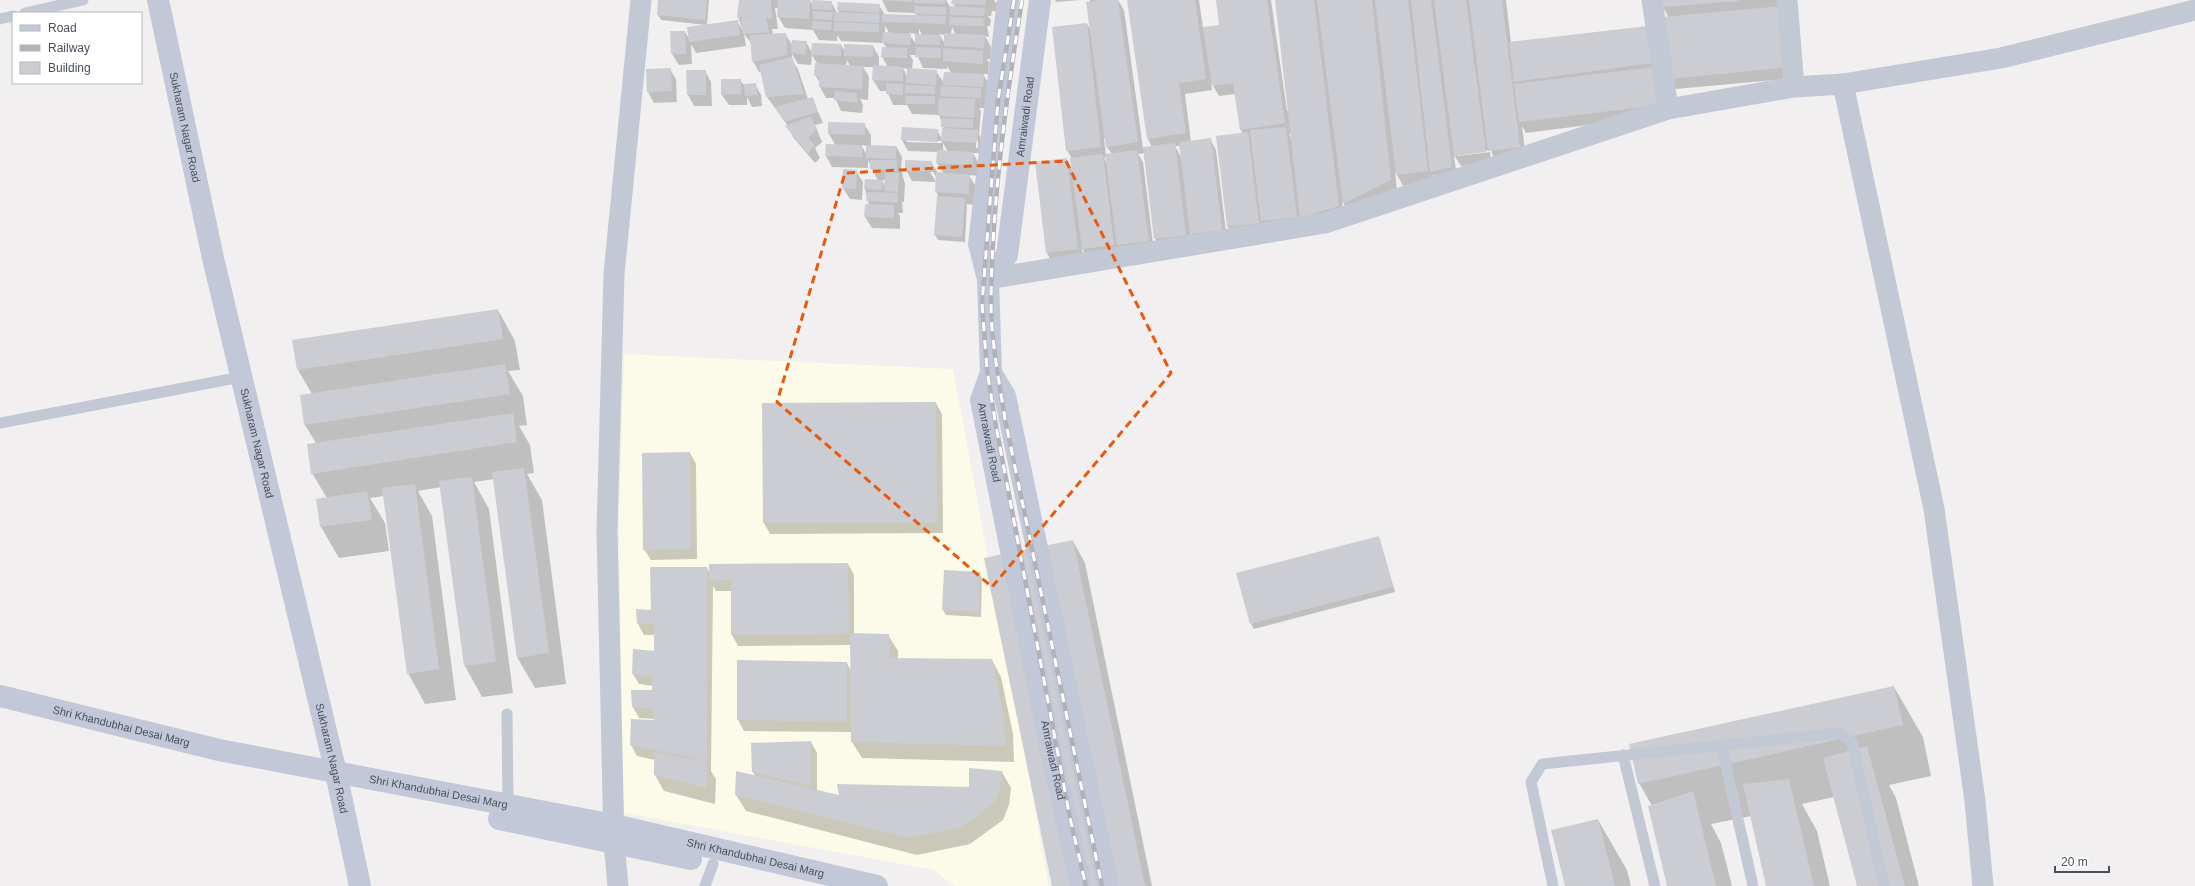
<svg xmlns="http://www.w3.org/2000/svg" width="2195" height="886" viewBox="0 0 2195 886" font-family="Helvetica,sans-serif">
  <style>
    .commercial { fill: #fcfae8 }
    .shadow { fill: #0003; fill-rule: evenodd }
    .building { fill: #cccdd3 }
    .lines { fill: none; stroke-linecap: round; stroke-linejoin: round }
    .service { stroke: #c2c8d4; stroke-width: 11 }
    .minor { stroke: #c2c8d4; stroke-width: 21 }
    .secondary { stroke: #c2c8d8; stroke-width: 22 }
    .rail-casing { stroke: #b1b2b9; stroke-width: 4.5 }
    .rail { stroke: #fff; stroke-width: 3; stroke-dasharray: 9; stroke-linecap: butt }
    .marked { fill: none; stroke: #e8590c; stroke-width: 3; stroke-dasharray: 8 5; stroke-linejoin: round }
    .labels { text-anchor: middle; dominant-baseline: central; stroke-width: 3.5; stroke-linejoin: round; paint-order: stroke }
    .street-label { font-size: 11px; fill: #474e5c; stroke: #fff }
  </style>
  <rect width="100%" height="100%" fill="#f1efef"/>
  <path class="commercial" d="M624,354L953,369L1049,886H954L934,870L623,813L619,523Z"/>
  <path class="shadow" d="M659,0H709L707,25L737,21L743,31L738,17L740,0H810L813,6L831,2L838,14H840L838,10L879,5L885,15L913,16L915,20L917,16L915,13L888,12L882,0H946L950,7L955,8L953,0H994L997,4V11H992L991,16H988L991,20L990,26H987L989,37L985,36L991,47L990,59H987L989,63L988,74H983L990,86L987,108H979L981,111L979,134L983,141V153H973L979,164L978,176L969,175L976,187L974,205L967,204L965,242L938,240L935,235L938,196L936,191L939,182L933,172H930L936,182L912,181L906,170L931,162L938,173L944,174L937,163L938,152L908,151L902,140L903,128L937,130L942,139L944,129L939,115L912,114L907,105H893L887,91H880L873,80L874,67H863L869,77L868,100L860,99L863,105L862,113L841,111L835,98H826L820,87V83L815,75L818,65L812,55L811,65L798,64L792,54V60L798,69L808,99L812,98L823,123L815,125L822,142L815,148L820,158L815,163L793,137L788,126L767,97L762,72H759L753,61L752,44L744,34L746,46L696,53L691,44L692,64L679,65L672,54L671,32H685L690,40L706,25L661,20L658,15ZM775,8H779L778,16L785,28L813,30L819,40L837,41V35L841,41L883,43L887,48H883L882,57L888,67L879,66V57L873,46L845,52L841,45L812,53L806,42L793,46L785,34H773L772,29H778ZM885,26L890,34L885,33ZM952,27L956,35L951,34ZM919,29L922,35H919ZM909,33L916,34V44L911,37ZM939,34L945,35V44ZM910,55H917L923,68L947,69V66L951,73H944L943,82L936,71L912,69L913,60ZM847,60L850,66H846ZM903,68L908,69L907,76ZM907,140L942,141V143L907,142ZM976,140H978V148H976ZM943,143L948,152L943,151Z
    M1055,0H1080L1056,2Z
    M1090,0H1118L1124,10L1143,148L1152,147L1148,139L1128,0H1199L1203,28L1220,26L1217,0H1271L1287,111H1289L1276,0H1506L1511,43L1647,27L1665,115L1526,133L1522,126L1526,158L1495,162L1491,150L1458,154V156L1490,152L1491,163L1461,166L1454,155L1457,178L1438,182L1433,174L1434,182L1403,186L1395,171L1397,191L1350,214L1342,201L1344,217L1234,238L1228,227L1217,137L1243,134L1241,130L1235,94L1219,96L1211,82L1212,90L1185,94L1191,142L1210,139L1216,150L1227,240L1197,244L1190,232L1192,245L1161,249L1155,238L1144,153L1138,154L1143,162L1154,252L1124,256L1118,246L1119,256L1089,260L1082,248L1084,260L1053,264L1047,253L1036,163L1066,159L1073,171L1072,159L1067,150L1087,24L1092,32ZM1289,134H1292V141ZM1104,138H1106L1107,147L1112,154L1106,155ZM1175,146H1180L1181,157ZM1106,157L1107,164L1104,158Z
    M1662,0H1789L1795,78L1676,89L1669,78V18L1663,7Z
    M670,69L676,79L677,102L654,103L648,92Z
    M687,71H705L711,82L712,106H694L688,95Z
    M740,80L744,85L755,84L761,95L762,106L752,107L747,97V105H729L722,95Z
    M864,124L871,135V146H896L902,157L901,169L905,184L904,202H902L903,213H898L900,216V229L872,228L865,217L869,205L865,189L878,181L868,160V168L832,167L826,156L836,146L829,134ZM861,145L867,146V155ZM882,180H886L885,186Z
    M844,170L856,171L863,182L862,200L850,199L843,188Z
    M498,310L515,341L520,370L508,371L523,396L527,425L519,426L530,445L534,473L527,474L542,500L566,684L535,688L517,657L494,479L474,482L489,509L513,693L482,697L465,666L441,487L418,491L432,516L456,700L425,704L408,673L384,496L370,498L385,523L389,551L339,558L321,527L318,500L327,498L312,473L316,443L305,425L312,394L298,370Z
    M936,403L942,414L943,533L770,534L764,523Z
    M690,453L696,464L697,559L651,560L644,549Z
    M1379,537L1395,592L1254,629L1251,624Z
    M1073,541L1085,563L1152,886H1053Z
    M848,564L854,575V634L888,635L898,651V659L992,660L1001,677L1013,734L1014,762L862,758L852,742V732L744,731L738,720V661L847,663L851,671V645L738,646L732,635V591H716L713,586L711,771L716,779L715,804L664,791L655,775V760L637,756L631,745L655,721V719L639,718L633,707L653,691V686L639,684L633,674L655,653V635H644L638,624L707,568L710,573Z
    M979,573L982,578L981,617L946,615L943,610Z
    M1894,687L1923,737L1931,776L1889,785L1896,798L1919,886H1858L1834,797L1802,804L1817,831L1830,886H1767L1751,816L1711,824L1721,843L1732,886H1668L1652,806L1639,783Z
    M811,742L817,753V791L840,796L970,789L1002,772L1011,788L1009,805L1003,820L970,844L917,855L746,811L736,795L756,777L753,772Z
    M1598,820L1627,870L1631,886H1566Z"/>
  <path class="building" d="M658,0H707L705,20L657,15Z
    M739,0H771L772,19L766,18L769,32L743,34L741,18H758L737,17Z
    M778,0H810L809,19L777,17Z
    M812,0L832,1V10L812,9Z
    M883,0H912V2Z
    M914,0H945V4L914,3Z
    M952,0H986V5L951,4Z
    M1102,0H1118L1138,142L1106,147L1086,2Z
    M1127,0H1195L1206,79L1179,83L1186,133L1147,139Z
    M1216,0H1267L1285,123L1240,130L1233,83L1212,86L1203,27L1219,25Z
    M1275,0H1314L1339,206L1300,218Z
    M1317,0H1372L1391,180L1343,204Z
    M1375,0H1408L1428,171L1396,175Z
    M1411,0H1431L1452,167L1430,172Z
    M1434,0H1466L1486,152L1454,156Z
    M1469,0H1502L1520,147L1488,151Z
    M1661,0H1739V1L1662,7Z
    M838,2L880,4L879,13L837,10Z
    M915,6L946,7V15L914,14Z
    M950,6L985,8L984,16L950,15Z
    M1784,6L1790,67L1668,79L1662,17Z
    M813,11L833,12L832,20L813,19Z
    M834,12L880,14L879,23L834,21Z
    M882,14L914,15L913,23L882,22Z
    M914,15L946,16L945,24L914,23Z
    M950,17L984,18L983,26L949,25Z
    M738,20L740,35L689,42L687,27Z
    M812,21L832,22L831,30L812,29Z
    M834,22L879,24V32L834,31Z
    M1087,23L1101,147L1066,151L1052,27Z
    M1648,26L1652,63L1514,82L1509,42Z
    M670,31H685L686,54H671Z
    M883,32L911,34L910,45L882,43Z
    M786,33L787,55L752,62L750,35Z
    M944,33L985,35L984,48L944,46Z
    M915,34L941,35L940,45L915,44Z
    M792,40L807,41L805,55L791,53Z
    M812,43L841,44V56L811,55Z
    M844,44L873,45V57L844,56Z
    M882,47L907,48V58L881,57Z
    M916,47L941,48V58L915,57Z
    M943,48L983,51V64L943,61Z
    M792,57L804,94L766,97L759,65Z
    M815,63L863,66L862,89L819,87V77L814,75Z
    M873,65L903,67V81L872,80Z
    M1654,67L1659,105L1519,122L1514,84Z
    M671,68L672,91L647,92L646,69Z
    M907,68L937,70L936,85L906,83Z
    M686,70H706V95H687Z
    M944,72L984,74L983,87L943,85Z
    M721,79H741V94L721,95Z
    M756,83L757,95L745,96L744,84Z
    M886,83L903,84V95L886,94Z
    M905,85L935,86V94L905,93Z
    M941,86L981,88V98L940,96Z
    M835,91L857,93V103L834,100Z
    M906,96H935V104H905Z
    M813,97L818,112L786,121L774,107Z
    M939,98L975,99L974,118L938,116Z
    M811,116L816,130L808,138L815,146L808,153L785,126Z
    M941,118L973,119V128L941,127Z
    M828,122L865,123V135L828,134Z
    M902,127L938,129L937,142L901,140Z
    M1286,127L1297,217L1261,221L1250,130Z
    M942,128L978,130L977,143L941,141Z
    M1248,132L1259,223L1227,227L1216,136Z
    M1211,138L1222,230L1190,234L1179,142Z
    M1175,143L1186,235L1154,239L1143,147Z
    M826,144L862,145V157L825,156Z
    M866,145L896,146V159L866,158Z
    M937,150L973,152V165L936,163Z
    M1137,150L1149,241L1117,245L1105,154Z
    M1103,154L1114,245L1082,249L1070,158Z
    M1067,158L1078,249L1046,253L1035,162Z
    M870,160H897V171L870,169Z
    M905,160L932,161L931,171H905Z
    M843,169L857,170L856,189L842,188Z
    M885,172L899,173L898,192L884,191Z
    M936,172L970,175L969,194L935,192Z
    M865,179L883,180L882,190L864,189Z
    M867,192L898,193V203L866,201Z
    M937,196L965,198L962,237L934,235Z
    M865,204L894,205V218L864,217Z
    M498,309L503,339L297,370L292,340Z
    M505,364L510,394L304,425L300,395Z
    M936,402L937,523H763L762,403Z
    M513,413L517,442L311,474L307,444Z
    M690,452L691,549L643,550L642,453Z
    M524,468L549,653L517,658L492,472Z
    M472,477L496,662L464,666L439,481Z
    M415,484L439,669L407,674L382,488Z
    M367,491L372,520L320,527L316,499Z
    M1379,536L1393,587L1250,624L1236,573Z
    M1073,540L1145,886H1052L984,558Z
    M848,563L849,634L731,635V580L709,581V564Z
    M650,567H707V761L630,745L631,719L654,720L653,709L632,707L631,690H652V676L632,674L633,649L654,651V624H637L636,609L651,610Z
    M944,570L980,572L979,612L942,610Z
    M850,633L889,634V658L992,659L1004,717L1005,746L851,742Z
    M737,660L847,662V722L737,720Z
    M1894,686L1903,725L1638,784L1629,744Z
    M811,741V786L752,772L751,743Z
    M1867,746L1905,886H1857L1823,758Z
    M654,752L707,762L706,788L654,775Z
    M969,768L1002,771L1000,788L994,803L961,828L908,838L735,795L736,771L839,795L837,784L969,787Z
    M1789,779L1814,886H1766L1743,784Z
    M1693,791L1716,886H1667L1648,806Z
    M1598,819L1615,886H1565L1551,830Z"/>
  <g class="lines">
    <path class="service" d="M25,13L83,0
      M0,19L13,16
      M0,423L241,377
      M507,714L508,808
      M1721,744L1753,886
      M1623,755L1655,886
      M705,886L713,864
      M1553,886L1531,782L1542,764L1839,733L1852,742L1884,886"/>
    <path class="minor" d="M1652,0L1668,109
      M1787,0L1794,87
      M1843,84L1934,509L1975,801L1983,886
      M988,279L1325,223L1668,109L1794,87L1843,84L2001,58L2195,10
      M618,886L614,842L607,530L614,274L641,0"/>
    <g class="secondary">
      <path id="s1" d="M158,0L213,258L336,773L360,886"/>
      <path id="s2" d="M1008,0L979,244L988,279L991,373L981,400L1051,751L1081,886"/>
      <path id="s3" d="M988,279L1007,255L1040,0"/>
      <path d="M991,373L1005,396L1108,886"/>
      <path id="s4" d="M0,696L219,750L614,825L877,886"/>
      <path d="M499,819L691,859"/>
    </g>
    <g class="rail-casing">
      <path id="rail" d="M1014,0L998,100L982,304L987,370L996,426L1070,818L1086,886
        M1022,0C1006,100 992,201 991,302C991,341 999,380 1005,419L1102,886"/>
    </g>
    <use href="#rail" class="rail"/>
  </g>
  <path class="marked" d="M1066,161L1171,373L992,587L777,402L845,173Z"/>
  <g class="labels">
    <g class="street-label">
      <text stroke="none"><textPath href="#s3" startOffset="170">Amraiwadi Road</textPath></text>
      <text stroke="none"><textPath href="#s1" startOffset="130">Sukharam Nagar Road</textPath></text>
      <text stroke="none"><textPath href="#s2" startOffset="448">Amraiwadi Road</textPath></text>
      <text stroke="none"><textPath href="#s1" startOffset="454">Sukharam Nagar Road</textPath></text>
      <text stroke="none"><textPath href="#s4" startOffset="125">Shri Khandubhai Desai Marg</textPath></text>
      <text stroke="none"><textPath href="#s1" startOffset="778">Sukharam Nagar Road</textPath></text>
      <text stroke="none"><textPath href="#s2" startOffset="772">Amraiwadi Road</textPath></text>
      <text stroke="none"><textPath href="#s4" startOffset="449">Shri Khandubhai Desai Marg</textPath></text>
      <text stroke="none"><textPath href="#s4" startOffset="773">Shri Khandubhai Desai Marg</textPath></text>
    </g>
  </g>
  <rect x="12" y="12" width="130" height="72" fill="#ffffff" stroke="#b5b8be"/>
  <rect x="20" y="25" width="20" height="6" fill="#c2c8d8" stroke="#b5b8be"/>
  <text x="48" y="32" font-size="12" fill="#474e5c">Road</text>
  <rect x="20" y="45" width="20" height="6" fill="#b1b2b9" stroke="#b5b8be"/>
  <text x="48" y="52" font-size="12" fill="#474e5c">Railway</text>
  <rect x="20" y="62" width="20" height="12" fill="#cccdd3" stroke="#b5b8be"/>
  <text x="48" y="72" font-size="12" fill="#474e5c">Building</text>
  <path d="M2055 866v6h54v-6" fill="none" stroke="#474e5c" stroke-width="2"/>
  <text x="2061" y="866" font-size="12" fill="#474e5c" stroke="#ffffff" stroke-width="3" paint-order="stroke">20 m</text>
</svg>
